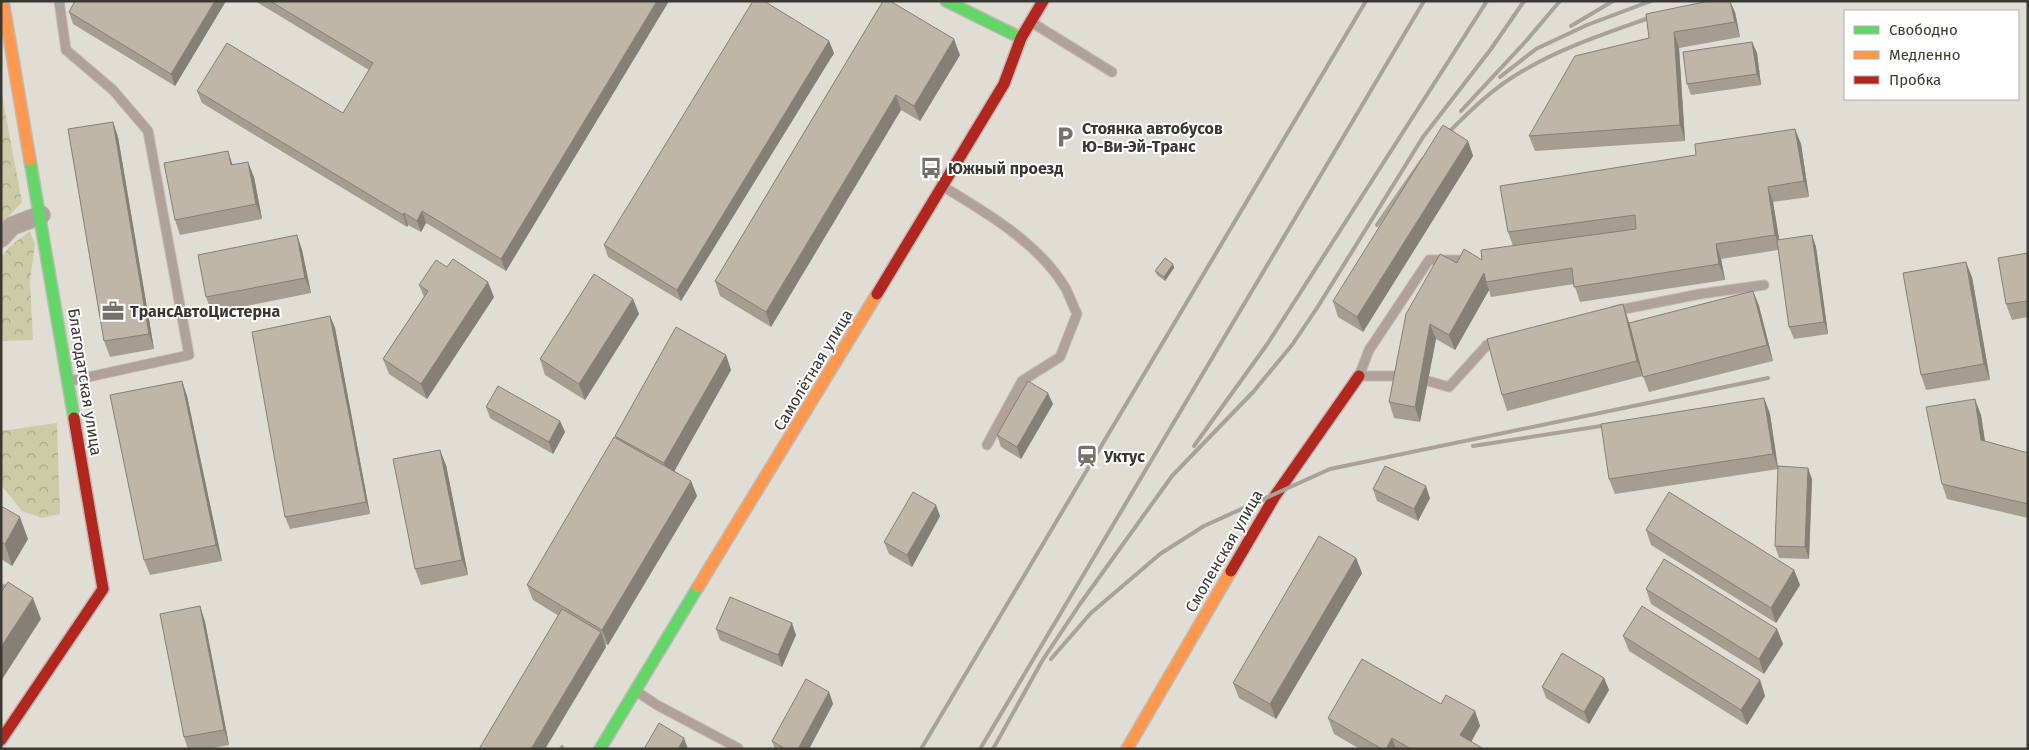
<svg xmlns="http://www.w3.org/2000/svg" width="2029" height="750" viewBox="0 0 2029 750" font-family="'Fira Sans',sans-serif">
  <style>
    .park { fill: url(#park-crowns) }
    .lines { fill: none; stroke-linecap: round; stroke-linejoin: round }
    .lane-casing { stroke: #bebbb5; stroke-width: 11 }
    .street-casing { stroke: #bebbb5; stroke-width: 20 }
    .fast-casing { stroke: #bebbb5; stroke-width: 14 }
    .slow-casing { stroke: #bebbb5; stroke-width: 14 }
    .jam-casing { stroke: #bebbb5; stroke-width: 14 }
    .lane { stroke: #b0a29a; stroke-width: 9 }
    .street { stroke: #b0a29a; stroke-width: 18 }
    .fast { stroke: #63d668; stroke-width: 11 }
    .slow { stroke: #ff974d; stroke-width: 11 }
    .jam { stroke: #b3261e; stroke-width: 11 }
    .rail { stroke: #a9a19a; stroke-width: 4 }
    .wall { fill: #a59d90 }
    .shaded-wall { fill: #867f75 }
    .building { fill: #c0b6a7; stroke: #867f75 }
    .labels { text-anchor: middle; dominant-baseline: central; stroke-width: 4; stroke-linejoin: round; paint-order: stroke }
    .poi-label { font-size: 16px; font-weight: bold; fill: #3a3832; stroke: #fff; text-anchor: start }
    .street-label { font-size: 16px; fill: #3a3832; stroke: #fff }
  </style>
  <defs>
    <pattern id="park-crowns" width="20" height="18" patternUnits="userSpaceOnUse" patternTransform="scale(1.25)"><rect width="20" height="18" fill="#cbcca5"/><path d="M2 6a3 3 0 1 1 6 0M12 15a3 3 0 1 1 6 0" fill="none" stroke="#a6a787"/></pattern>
  </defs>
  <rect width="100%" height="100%" fill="#e0ddd5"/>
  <path class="park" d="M1,90L22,202L1,225Z
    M30,231L35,245L30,280L33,340L1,341V258L9,247Z
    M57,423L60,514L42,518L22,511L1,485V431Z"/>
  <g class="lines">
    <g class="lane-casing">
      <path id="lane" d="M59,1L66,50L113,90L148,131L189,355L70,381
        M1031,22L1112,72
        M944,187C987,213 1040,244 1066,289C1070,297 1073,306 1077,314L1060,357L1022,381L987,445
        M1614,311L1700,294L1764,285
        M1402,376H1359L1369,350L1429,260H1470
        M1428,381L1449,387L1487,345L1500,342
        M1,591L3,589
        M636,691L657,705L738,748"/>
    </g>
    <g class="street-casing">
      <path id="street" d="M1,238L12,226L41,215"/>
    </g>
    <g class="fast-casing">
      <path id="fast" d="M946,1L1021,38
        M30,160L74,418
        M600,749L698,587"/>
    </g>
    <g class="slow-casing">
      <path id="slow" d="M3,1L30,160
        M698,587L877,294
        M1127,749L1231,571"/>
    </g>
    <g class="jam-casing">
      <path id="jam" d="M877,294L1004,84L1021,38L1043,1
        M1231,571L1275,496L1359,376
        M1,740L103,589L74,418"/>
    </g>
    <use href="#lane" class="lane"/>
    <use href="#street" class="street"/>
    <use href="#fast" class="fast"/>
    <use href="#slow" class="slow"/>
    <use href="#jam" class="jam"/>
    <path class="rail" d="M1571,26L1613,1
      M1500,77L1536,49L1587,25L1651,1
      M1461,111L1526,41L1560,1
      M1442,139C1466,115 1491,89 1521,72C1564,46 1613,31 1660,14
      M1377,225L1423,159
      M1194,446L1268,343L1487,1
      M1473,446L1614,424
      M1051,659L1091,613L1160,554L1204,526L1330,469L1768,378
      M561,749L562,747
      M921,749L1366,1
      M980,749L1424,1
      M993,749L1042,661L1080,604L1172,476L1254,391L1292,345L1317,308L1423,137L1491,49L1524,1"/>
  </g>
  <path class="wall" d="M75,1H226L175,86L73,24L69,12Z
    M255,1H669L506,271L426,223L421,232L408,225L407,227L202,103L197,91L343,113L369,70Z
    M883,1L960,55L920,121L901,110L771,327L720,296L715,281Z
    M1735,12L1740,37L1679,48L1685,141L1535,151L1529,136L1649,38Z
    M829,41L834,53L681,301L608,257L604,245Z
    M1752,42L1757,53L1761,85L1691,95L1687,84Z
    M113,122L118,137L154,349L110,357L104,341Z
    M1795,129L1801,144L1809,197L1773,202L1779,240L1812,235L1816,247L1828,334L1794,339L1789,327L1778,250L1721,259L1725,280L1580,302L1574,284L1491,297L1489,290L1455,350L1436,339L1420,422L1394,418L1389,402L1457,263L1482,260L1513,246L1508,232L1696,155Z
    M1468,141L1473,156L1363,332L1338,317L1333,301Z
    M233,165L254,177L262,219L180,235L175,220Z
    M297,235L302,250L311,293L212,313L206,297Z
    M2028,253V317L2012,320L2006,304Z
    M1173,264L1174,268L1165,281L1157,275L1155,271Z
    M1972,277L1990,380L1926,390L1921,375Z
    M419,285L494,297L427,399L389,374L383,359L424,297Z
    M1753,291L1759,306L1773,361L1649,392L1643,376L1507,411L1502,395L1623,304L1629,323Z
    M633,299L639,314L585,400L545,375L540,359Z
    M330,316L335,328L370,514L290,529L285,517Z
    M726,355L731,370L674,471L691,481L697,496L608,645L605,644L606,647L545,749H479L559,616L533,600L527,585L616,438L615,436Z
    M182,381L187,396L222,561L150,575L144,560Z
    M1764,398L1770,414L1778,467L1812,479L1809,559L1779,558L1775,546L1778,469L1615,494L1609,479Z
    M1053,404L1021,459L1001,447L997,435Z
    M486,407L560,421L565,432L553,454L490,418Z
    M1981,415L1985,441L2028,453V518L1947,499L1942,484Z
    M446,465L468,575L421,585L415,569Z
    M1373,489L1430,498L1418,521L1377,501Z
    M1,506L28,539L12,566L1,559Z
    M940,516L912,567L889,554L884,542Z
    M1646,530L1794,570L1800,585L1776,623L1651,545Z
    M1356,558L1362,573L1276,719L1239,698L1233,683Z
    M1646,589L1777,629L1783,644L1764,674L1651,604Z
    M200,606L205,622L229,745L208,749H188L184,737Z
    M716,629L796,635L782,667L720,640Z
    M1623,636L1760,680L1765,696L1747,725L1629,651Z
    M1604,678L1609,690L1589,724L1546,698L1542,687Z
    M829,692L833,704L809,749H775L772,741Z
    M1441,704L1475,711L1480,726L1471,742L1484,749H1360L1334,734L1328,718Z"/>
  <path class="shaded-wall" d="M215,1H226L175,86L171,74Z
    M657,1H669L506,271L501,259Z
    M1730,1L1735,12L1740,37L1735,22Z
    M1674,32L1679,48L1685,141L1680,125Z
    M954,39L960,55L920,121L914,106Z
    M829,41L834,53L681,301L677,290Z
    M1752,42L1757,53L1761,85L1757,74Z
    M896,95L901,110L771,327L766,312Z
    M113,122L118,137L154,349L149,334Z
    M1795,129L1801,144L1809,197L1804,181Z
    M1468,141L1473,156L1363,332L1357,317Z
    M228,151L233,166L231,165Z
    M248,162L254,177L262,219L256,204Z
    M1768,187L1773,202L1781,250L1775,235Z
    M422,211L426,223L421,232L417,221Z
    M404,213L408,225L407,227L403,215Z
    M297,235L302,250L311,293L305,278Z
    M1812,235L1816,247L1828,334L1824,322Z
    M1716,244L1721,259L1725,280L1719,264Z
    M1966,262L1972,277L1990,380L1984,364Z
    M1173,264L1174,268L1165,281L1164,277Z
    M1484,273L1486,282L1489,290L1455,350L1449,335Z
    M488,282L494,297L427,399L421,384Z
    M1753,291L1759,306L1773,361L1767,345Z
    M633,299L639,314L585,400L579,384Z
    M1623,304L1628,319L1643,376L1637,361Z
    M330,316L335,328L370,514L366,502Z
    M1430,324L1436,339L1420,422L1415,407Z
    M726,355L731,370L670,479L664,463Z
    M182,381L187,396L222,561L216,545Z
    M1048,393L1053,404L1021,459L1017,447Z
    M1764,398L1770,414L1778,469L1773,454Z
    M1975,399L1981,415L1987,455L1981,440Z
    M560,421L565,432L553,454L549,442Z
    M440,450L446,465L468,575L462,560Z
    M1808,468L1812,479L1809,559L1805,547Z
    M691,481L697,496L608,645L602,630Z
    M1426,486L1430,498L1418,521L1414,509Z
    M936,505L940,516L912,567L907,555Z
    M20,517L28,539L12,566L5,544Z
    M1356,558L1362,573L1276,719L1270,704Z
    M1794,570L1800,585L1776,623L1771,608Z
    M33,598L41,619L1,681V647Z
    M200,606L205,622L229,745L224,730Z
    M792,623L796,635L782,667L778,655Z
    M1777,629L1783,644L1764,674L1759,659Z
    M601,632L606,647L545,749H531Z
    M1604,678L1609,690L1589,724L1584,712Z
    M1760,680L1765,696L1747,725L1741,710Z
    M829,692L833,704L809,749H798Z
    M1475,711L1480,726L1467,749L1460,735Z
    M684,738L688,749H678Z
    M1392,738L1396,749H1386Z"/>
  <path class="building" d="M75,1H215L171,74L69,12Z
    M270,1H657L501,259L422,211L417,221L404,213L403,215L197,91L227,43L343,113L373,63Z
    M753,1H764L829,41L677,290L604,245Z
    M883,1H890L954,39L914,106L896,95L766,312L715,281Z
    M1709,1H1730L1735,22L1674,32L1680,125L1529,136L1575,56L1649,38L1646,14Z
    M1752,42L1757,74L1687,84L1683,52Z
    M113,122L149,334L104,341L68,129Z
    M1443,125L1468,141L1357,317L1333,301Z
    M1795,129L1804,181L1768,187L1775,235L1716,244L1719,264L1574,287L1572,268L1486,282L1484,273L1449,335L1430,324L1415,407L1389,402L1406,314L1440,254L1457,263L1464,249L1482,260L1481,250L1636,229L1635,215L1508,232L1500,186L1696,155L1695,144Z
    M228,151L231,165L248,162L256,204L175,220L164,163Z
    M297,235L305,278L206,297L198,255Z
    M1812,235L1824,322L1789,327L1777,240Z
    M2028,253V301L2006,304L1998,258Z
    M1165,258L1173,264L1164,277L1155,271Z
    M453,259L488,282L421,384L383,359L428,291L419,285L436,260L447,267Z
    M1966,262L1984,364L1921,375L1903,273Z
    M594,274L633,299L579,384L540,359Z
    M1753,291L1767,345L1643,377L1629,323Z
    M1623,304L1637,361L1502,395L1487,339Z
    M330,316L366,502L285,517L252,332Z
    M676,327L726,355L664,463L615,436Z
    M182,381L216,545L144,560L110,395Z
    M1028,381L1048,393L1017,447L997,435Z
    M498,386L560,421L549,442L486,407Z
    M1764,398L1773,454L1609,479L1601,424Z
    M1975,399L1981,440L2028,453V504L1942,484L1926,407Z
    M614,437L691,481L602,630L527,585Z
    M440,450L462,560L415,569L393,459Z
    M1385,466L1426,486L1414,509L1373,489Z
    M1778,466L1808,468L1805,547L1775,546Z
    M913,492L936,505L907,555L884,542Z
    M1669,492L1794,570L1771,608L1646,530Z
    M1,506L20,517L5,544L1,542Z
    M1319,536L1356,558L1270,704L1233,683Z
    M1664,559L1777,629L1759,659L1646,589Z
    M8,582L33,598L1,647V592Z
    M730,597L792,623L778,655L716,629Z
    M200,606L224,730L184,737L160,614Z
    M1642,606L1760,680L1741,710L1623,636Z
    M562,609L601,632L531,749H479Z
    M1562,653L1604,678L1584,712L1542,687Z
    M1362,659L1441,704L1446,695L1475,711L1460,735L1484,749H1411L1392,738L1386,749H1382L1328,718Z
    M806,679L829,692L798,749H786L772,741Z
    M659,723L684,738L678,749H644Z"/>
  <defs>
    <g id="parking-bare" transform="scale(1.725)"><path d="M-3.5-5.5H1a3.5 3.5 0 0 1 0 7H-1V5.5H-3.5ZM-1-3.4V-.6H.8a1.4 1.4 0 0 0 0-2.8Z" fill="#74726b" stroke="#fff" stroke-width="2.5" paint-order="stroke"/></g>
    <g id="bus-bare" transform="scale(1.725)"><path d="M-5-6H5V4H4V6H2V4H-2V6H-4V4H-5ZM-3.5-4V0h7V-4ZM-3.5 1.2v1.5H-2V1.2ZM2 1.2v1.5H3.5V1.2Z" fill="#74726b" stroke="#fff" stroke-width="2.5" paint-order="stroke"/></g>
    <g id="office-bare" transform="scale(1.725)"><path d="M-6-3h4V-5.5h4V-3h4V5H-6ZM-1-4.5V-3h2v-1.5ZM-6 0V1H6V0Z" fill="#74726b" stroke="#fff" stroke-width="2.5" paint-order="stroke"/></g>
    <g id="station-bare" transform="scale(1.725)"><path d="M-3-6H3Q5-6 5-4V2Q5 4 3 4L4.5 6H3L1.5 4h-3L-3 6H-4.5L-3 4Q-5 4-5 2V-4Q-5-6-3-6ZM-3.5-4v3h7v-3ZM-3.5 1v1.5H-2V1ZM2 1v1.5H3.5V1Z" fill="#74726b" stroke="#fff" stroke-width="2.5" paint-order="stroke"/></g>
  </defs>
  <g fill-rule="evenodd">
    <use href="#parking-bare" x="1065" y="137"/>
    <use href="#bus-bare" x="931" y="168"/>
    <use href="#office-bare" x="113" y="311"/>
    <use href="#station-bare" x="1087" y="456"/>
  </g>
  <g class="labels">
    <g class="poi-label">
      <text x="1082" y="128">Стоянка автобусов<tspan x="1082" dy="18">Ю-Ви-Эй-Транс</tspan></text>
      <text x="948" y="168">Южный проезд</text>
      <text x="130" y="311">ТрансАвтоЦистерна</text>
      <text x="1104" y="456">Уктус</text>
    </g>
    <g class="street-label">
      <text transform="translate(813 370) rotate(-59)">Самолётная улица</text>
      <text transform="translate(85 382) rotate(81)">Благодатская улица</text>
      <text transform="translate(1224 551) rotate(-60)">Смоленская улица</text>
    </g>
  </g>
  <rect width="2029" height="750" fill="none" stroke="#3a3832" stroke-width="5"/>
  <rect x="1844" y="10" width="175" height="90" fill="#ffffff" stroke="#b0afad"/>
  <rect x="1854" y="26" width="25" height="8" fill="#63d668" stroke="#b0afad"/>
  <text x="1889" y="35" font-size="15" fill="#3a3832">Свободно</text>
  <rect x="1854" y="51" width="25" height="8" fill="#ff974d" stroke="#b0afad"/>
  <text x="1889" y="60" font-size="15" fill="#3a3832">Медленно</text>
  <rect x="1854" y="76" width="25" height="8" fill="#b3261e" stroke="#b0afad"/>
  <text x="1889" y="85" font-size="15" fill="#3a3832">Пробка</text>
</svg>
